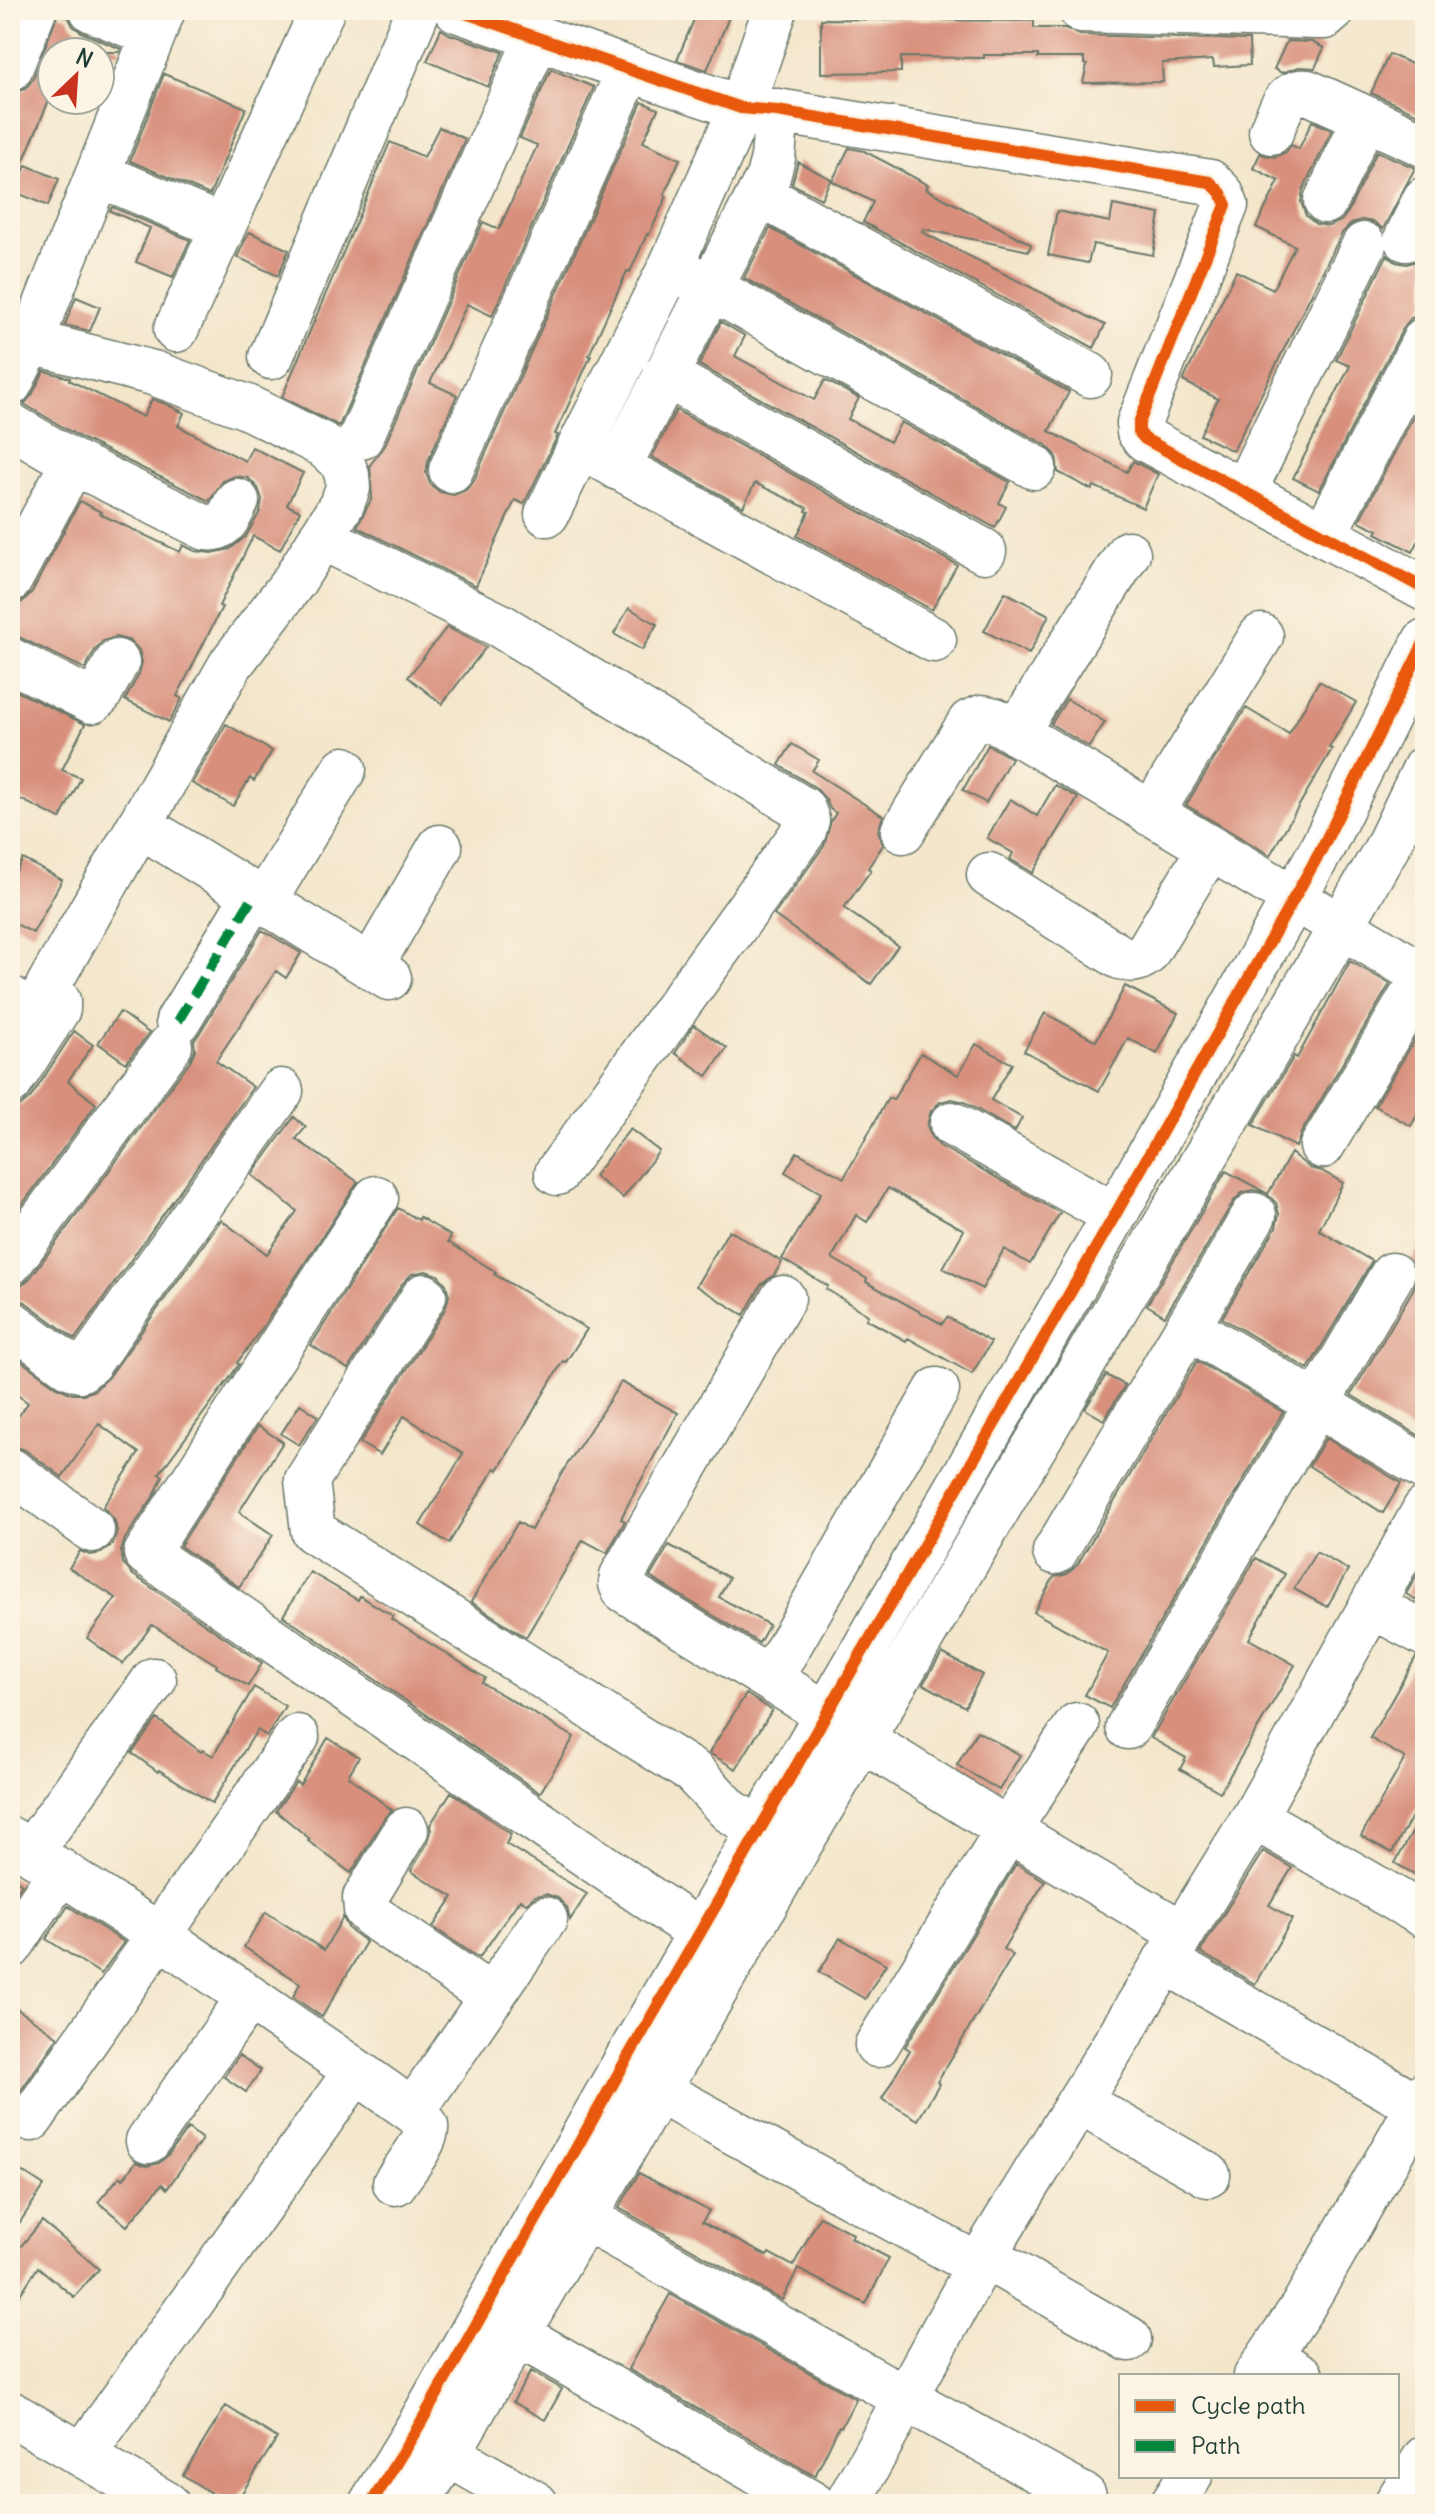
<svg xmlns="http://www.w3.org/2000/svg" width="1435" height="2514" viewBox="0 0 1435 2514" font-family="Delius,sans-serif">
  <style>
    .building { fill: #d8907d }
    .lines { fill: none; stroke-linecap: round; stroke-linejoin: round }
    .minor-casing { stroke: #697869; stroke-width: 47 }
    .minor { stroke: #fff; stroke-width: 44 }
    .quiet { stroke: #00873e; stroke-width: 10; stroke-dasharray: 20 10; stroke-linecap: butt }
    .cycleway-casing { stroke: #fcf5e5; stroke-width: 17 }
    .cycleway { stroke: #e8590c; stroke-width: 12 }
  </style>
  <rect width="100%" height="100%" fill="#fcf5e5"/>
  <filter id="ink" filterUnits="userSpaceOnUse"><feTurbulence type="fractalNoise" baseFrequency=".0125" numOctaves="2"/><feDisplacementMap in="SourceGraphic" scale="16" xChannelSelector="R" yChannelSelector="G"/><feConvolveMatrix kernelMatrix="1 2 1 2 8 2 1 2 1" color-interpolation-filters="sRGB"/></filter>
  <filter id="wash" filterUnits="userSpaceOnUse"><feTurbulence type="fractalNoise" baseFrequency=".006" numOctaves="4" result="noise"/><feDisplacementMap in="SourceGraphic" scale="32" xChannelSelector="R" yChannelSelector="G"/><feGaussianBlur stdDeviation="1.8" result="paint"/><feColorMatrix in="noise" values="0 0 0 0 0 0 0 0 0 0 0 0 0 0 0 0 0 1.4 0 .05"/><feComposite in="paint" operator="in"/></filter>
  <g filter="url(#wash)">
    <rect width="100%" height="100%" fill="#f3e6cb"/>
    <g id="blocks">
      <path class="building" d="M698,10H732L707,70L677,60Z
        M58,13L69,18L73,26L83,33L121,49L119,52H52V93L10,193V93L25,89L33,79Z
        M821,19L1034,21V28H1065L1080,35L1249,40L1250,65L1214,67L1213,60L1162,63L1163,82L1083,83L1087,65L1084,64V58H1038V55H984V58L901,57V72L821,73Z
        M441,29L449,34L503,52L488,87L427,61Z
        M1287,41L1312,42L1324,48L1315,68L1299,67L1282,73L1274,69Z
        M1389,54L1425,70V109L1422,116L1371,93Z
        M551,69L594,87L492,316L467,304L430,383L457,395L428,461L426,473L430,484L440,492L454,495L466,490L474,480L642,102L658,109L643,142L680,159L664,195L667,196L649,235L647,234L630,272L627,271L589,355L591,356L555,434L558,435L524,504L515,500L476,586L357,527L372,498L370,465L384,447L483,222L499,229L536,148L537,145L520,138Z
        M164,74L246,108L210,195L130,161Z
        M1312,121L1332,130L1303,190L1301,202L1306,216L1316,224L1329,226L1341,221L1348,212L1377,151L1415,168L1383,229L1374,222L1361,220L1351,224L1342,233L1233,451L1200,435L1218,399L1183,381L1236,271L1273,289L1295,246L1256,227L1279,181L1253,168L1260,154L1275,157L1286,152L1291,145L1299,149Z
        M439,127L465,139L339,426L282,397L390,142L424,157Z
        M849,148L864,151L889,164L928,185L926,189L1031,244L1029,251L923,229L922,232L1105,325L1094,348L863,222L873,202L832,181Z
        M798,162L831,179L821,199L792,184Z
        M26,165L59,179L48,206L15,192Z
        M1113,205L1160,214L1153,255L1093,244L1088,263L1048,255L1057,211L1110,222Z
        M112,207L190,240L173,277L136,262L150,228L110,211Z
        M770,228L1069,392L1049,431L1127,472L1133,461L1158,474L1143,508L1094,486L1092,490L1058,472L1056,455L1046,445L744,278Z
        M249,232L289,250L278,276L237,257Z
        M1425,254V300L1417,316L1411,318L1403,328L1319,491L1293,478L1350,366L1336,360L1387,255L1396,262L1407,264L1420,260Z
        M76,297L100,307L90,331L65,325Z
        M721,322L745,336L735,356L814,400L825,380L859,398L848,419L890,442L901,422L1010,482L999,503L1006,507L995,528L699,365Z
        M44,371L70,378L69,380L143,417L152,399L166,404L184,413L178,426L245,461L252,447L303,473L287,505L300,511L280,550L253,536L219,606L222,607L177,696L182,699L169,722L125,700L139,674L142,662L139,650L130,641L116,637L103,641L95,650L85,669L21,638L10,635V605L22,602L32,592L80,501L101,512L100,514L180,552L183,545L195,551L212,553L230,549L246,536L260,512L262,499L258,488L248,478L235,476L223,481L209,501L85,440L24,404L32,395Z
        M1425,394V528L1413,552L1376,533L1378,530L1359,521Z
        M676,410L957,565L932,610L797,536L809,512L806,511L807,508L755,483L743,507L652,457Z
        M1005,592L1049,615L1029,654L984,631Z
        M629,608L657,624L642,650L614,634Z
        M447,627L486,647L442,704L408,677Z
        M1319,681L1356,702L1329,748L1332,749L1270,855L1186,805L1246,708L1289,734Z
        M10,688L85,724L62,770L81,778L60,819L10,794Z
        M1067,699L1105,722L1089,747L1051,724Z
        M226,724L272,751L254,781L250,778L233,806L192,783Z
        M792,744L819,760L812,771L883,816L878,831L883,845L868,868L871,870L844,908L898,946L871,984L774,915L824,846L831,821L836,813L830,809L826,800L816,788L779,765Z
        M988,745L1011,758L986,803L963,790Z
        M1055,785L1078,798L1033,873L1010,859L1013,853L987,838L1010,799L1037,816Z
        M23,859L62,880L33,933L10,921V882Z
        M262,930L301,953L286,978L276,971L216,1061L253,1087L75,1339L25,1302L10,1297V1288L21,1286L30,1278L190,1061L195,1050L194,1040L199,1034Z
        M1350,961L1390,984L1301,1133L1296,1147L1253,1125L1294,1056L1297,1058Z
        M1125,986L1178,1013L1157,1054L1128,1038L1099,1091L1024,1051L1045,1013L1096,1041Z
        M120,1012L149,1033L126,1063L98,1043Z
        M1425,1023V1102L1411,1126L1375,1106Z
        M694,1025L727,1048L707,1076L675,1053Z
        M74,1031L93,1045L68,1081L96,1104L10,1221V1108L22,1105L31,1097Z
        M976,1044L1012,1064L991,1100L1022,1118L1015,1131L964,1102L952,1099L940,1102L931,1111L927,1125L931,1137L940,1146L1060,1213L1030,1264L1004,1249L982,1289L943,1268L964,1230L888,1188L867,1222L856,1215L832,1258L867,1279L866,1282L942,1324L947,1317L991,1342L972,1374L908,1338L906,1341L866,1319L868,1315L826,1289L828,1286L782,1259L821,1193L785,1172L797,1152L844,1178L888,1098L893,1100L921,1053L958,1075Z
        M294,1117L306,1127L296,1139L358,1182L262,1328L237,1363L239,1364L231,1376L159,1474L163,1476L155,1494L125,1539L121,1551L123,1563L132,1574L262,1663L248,1686L216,1667L217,1665L152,1625L123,1664L87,1638L116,1598L69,1568L80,1551L90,1555L101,1553L113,1544L117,1532L115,1521L103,1507L139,1453L99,1424L62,1477L25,1450L10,1445V1428L28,1403L10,1389V1353L57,1387L72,1394H85L95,1390L109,1377L221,1220L267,1254L297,1211L252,1175Z
        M630,1129L659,1151L623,1198L594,1176Z
        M1291,1153L1310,1168L1322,1171L1343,1183L1319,1230L1372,1261L1308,1369L1222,1318L1276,1227L1279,1214L1276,1203L1266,1193L1253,1190L1242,1193L1233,1202L1165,1316L1147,1305L1226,1171L1268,1194Z
        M398,1208L419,1220L420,1217L451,1236L448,1242L496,1272L494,1274L587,1329L566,1362L563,1361L498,1470L495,1468L449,1543L420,1525L463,1454L404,1416L380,1455L360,1443L445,1309L449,1296L446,1284L438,1275L426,1271L412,1274L403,1283L348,1369L311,1345Z
        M729,1230L782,1262L774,1275L761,1285L744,1315L696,1286Z
        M1425,1236V1439L1351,1395L1414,1288L1417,1274L1412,1260Z
        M1197,1361L1283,1412L1110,1708L1085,1695L1108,1653L1034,1612L1054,1577L1067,1574L1077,1565Z
        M1106,1375L1125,1385L1104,1420L1085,1409Z
        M621,1382L678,1413L626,1508L621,1519L625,1521L607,1553L583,1540L526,1637L471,1602L518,1522L531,1530L563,1471Z
        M300,1404L318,1416L299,1445L281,1434Z
        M258,1426L283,1442L239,1512L273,1535L239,1587L180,1546Z
        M1326,1438L1401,1483L1383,1513L1309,1466Z
        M669,1545L729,1578L719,1597L769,1625L759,1643L650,1577Z
        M1316,1552L1348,1570L1327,1607L1294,1589Z
        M1256,1558L1285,1574L1249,1639L1295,1665L1220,1792L1180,1769L1186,1758L1151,1738Z
        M1419,1571L1425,1574V1605L1406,1594Z
        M310,1572L358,1600L360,1596L393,1616L391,1619L485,1678L482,1683L574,1737L540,1793L283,1616Z
        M942,1653L982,1675L965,1707L923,1684Z
        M1416,1657L1425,1659V1793L1392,1853L1361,1836L1405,1758L1370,1738Z
        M254,1687L285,1706L267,1736L257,1730L212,1803L159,1770L158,1772L132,1753L157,1719L201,1752L203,1750L213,1756Z
        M746,1694L772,1710L736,1769L709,1753Z
        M977,1731L1020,1755L999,1790L957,1765Z
        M328,1738L359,1757L348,1776L392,1810L385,1817L351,1873L308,1841L310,1839L276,1811L296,1782L300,1785Z
        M451,1792L511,1834L506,1844L587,1894L570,1920L567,1908L558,1898L546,1894L535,1896L526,1903L520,1899L479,1958L433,1927L453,1897L411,1871L428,1842L431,1831L430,1825Z
        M1425,1810V1880L1395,1863Z
        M1263,1851L1292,1868L1269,1905L1292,1919L1255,1984L1200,1952Z
        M1016,1864L1045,1881L1003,1949L1013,1955L937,2082L939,2084L918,2120L882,2099L910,2050L905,2047Z
        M10,1876L22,1884L10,1902Z
        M68,1906L124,1942L101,1974L46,1939Z
        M266,1912L324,1950L343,1917L349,1929L366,1942L322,2017L293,1997L300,1983L244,1947Z
        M840,1938L886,1964L865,1999L819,1972Z
        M10,2004L58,2037L10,2106Z
        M239,2055L261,2070L246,2092L224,2077Z
        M188,2128L202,2139L167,2189L162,2184L127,2226L98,2202L120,2176L123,2179L136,2162L147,2166L159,2163L168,2155Z
        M10,2164L44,2186L10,2237Z
        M639,2173L709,2211L702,2222L767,2256L769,2253L793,2266L820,2216L853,2234L851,2238L889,2258L866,2304L798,2269L782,2300L619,2208Z
        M42,2221L99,2269L74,2297L38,2267L10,2310V2259Z
        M670,2294L856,2399L841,2427L839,2426L815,2476L628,2369Z
        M531,2371L562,2389L545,2420L513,2402Z
        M226,2406L277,2438L235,2504H228L183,2475Z"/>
    </g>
  </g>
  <g filter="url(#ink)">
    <use href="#blocks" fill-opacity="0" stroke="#697869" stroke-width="2"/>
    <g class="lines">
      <g class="minor-casing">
        <path id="minor" d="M92,10L153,35
          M457,10L741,108L777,111L1210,182L1221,193L1226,205L1139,423V432L1145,439L1425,589
          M775,10L741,108L671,266L580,446L934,640
          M1081,10L1316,17H1325L1333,10
          M10,69L34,10
          M1271,132C1279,114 1284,89 1308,92L1425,145
          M98,174L222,227
          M759,194L1090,375
          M1326,201L1365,118
          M1406,239L1425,199
          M671,266L1034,467
          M176,330L322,11
          M271,357L418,10
          M665,375L984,551
          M10,384L31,342L163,10
          M10,425L73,462L10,580
          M361,437L537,38
          M73,462L206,528C225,531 229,516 237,501
          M618,468L768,177L773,158L777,111
          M451,470L629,70
          M1244,492L1364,245
          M547,514L580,446
          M1324,535L1425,339
          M321,537L501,626L803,809L807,820L804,831L557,1173
          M10,660L92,701L99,695L117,662
          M1016,733L1128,553
          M1151,814L1261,636
          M140,825L389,978
          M903,831L970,722L982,717L995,720L1425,976
          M989,875L1120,957C1131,961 1136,961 1146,954L1209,849
          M264,901L344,769
          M371,966L440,847
          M10,998L48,1025
          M178,1021L254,895
          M10,1083L58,1009V1001L48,986L231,664L294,581L342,504L348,488L347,475L342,462L323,445L247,407L153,373L31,342
          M952,1124L1115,1215
          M1322,1146L1425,974
          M376,1198L146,1553L700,1933
          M10,1263L170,1046
          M424,1296L307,1480L313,1531L693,1772L730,1811L761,1830
          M783,1298L622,1576L621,1584L624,1590L827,1714
          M10,1322L71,1367L80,1370L89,1363L281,1091
          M1188,1327L1425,1468
          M10,1470L92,1530
          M1055,1552L1254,1215
          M1372,1606L1425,1634
          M770,1679L937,1390
          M1128,1727L1392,1275
          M863,1740L1008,1830L1182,1933
          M1254,1817L1425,1916
          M406,1830L365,1898L366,1910L375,1918L492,1997
          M10,1839L159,1935L356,2071L83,2455
          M31,1852L154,1680
          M10,1947L61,1871
          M1165,1961L1418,2106
          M877,2045L1008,1830L1077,1725
          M356,2071L413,2111L545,1919
          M659,2091L979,2266
          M1079,2102L1208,2175
          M31,2119L297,1737
          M148,2141L249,1997
          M395,2183C403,2171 429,2140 426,2126C424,2120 418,2115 413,2111
          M585,2218L905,2398L1084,2496
          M984,2256L1129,2339
          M517,2334L813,2504
          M1270,2356L1301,2376
          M1256,2376L1303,2306L1425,2094
          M10,2413L167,2504
          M448,2454L536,2504
          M371,2504L420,2424L620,2071L1115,1215L1320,852L1425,641
          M416,2504L448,2454L803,1839L1341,927L1386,849L1425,768
          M847,2504L984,2256L1254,1817L1425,1509
          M1172,2504L1190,2476
          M1396,2504L1425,2458"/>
      </g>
      <use href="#minor" class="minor"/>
      <path class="quiet" d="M178,1021L254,895"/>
      <g class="cycleway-casing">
        <path id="cycleway" d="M457,10L741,108L777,111L1210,182L1221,193L1226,205L1139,423V432L1145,439L1425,589
          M371,2504L420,2424L620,2071L1115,1215L1320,852L1425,641"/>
      </g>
      <use href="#cycleway" class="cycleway"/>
    </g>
  </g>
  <rect width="1435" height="2514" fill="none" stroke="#fcf5e5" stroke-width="40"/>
  <rect x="1119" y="2374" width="280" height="104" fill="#fcf5e5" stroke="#a4ab9e" stroke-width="2"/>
  <rect x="1135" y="2400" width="40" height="12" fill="#e8590c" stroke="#a4ab9e" stroke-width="2"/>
  <text x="1191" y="2414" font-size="24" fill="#1f3d34">Cycle path</text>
  <rect x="1135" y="2440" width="40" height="12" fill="#00873e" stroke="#a4ab9e" stroke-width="2"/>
  <text x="1191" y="2454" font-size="24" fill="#1f3d34">Path</text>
  <g transform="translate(76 76) rotate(25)"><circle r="38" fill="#fcf5e5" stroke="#a4ab9e" stroke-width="2"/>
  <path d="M0-6L14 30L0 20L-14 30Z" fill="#c8321e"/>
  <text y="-12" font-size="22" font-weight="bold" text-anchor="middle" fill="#1f3d34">N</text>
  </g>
</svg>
